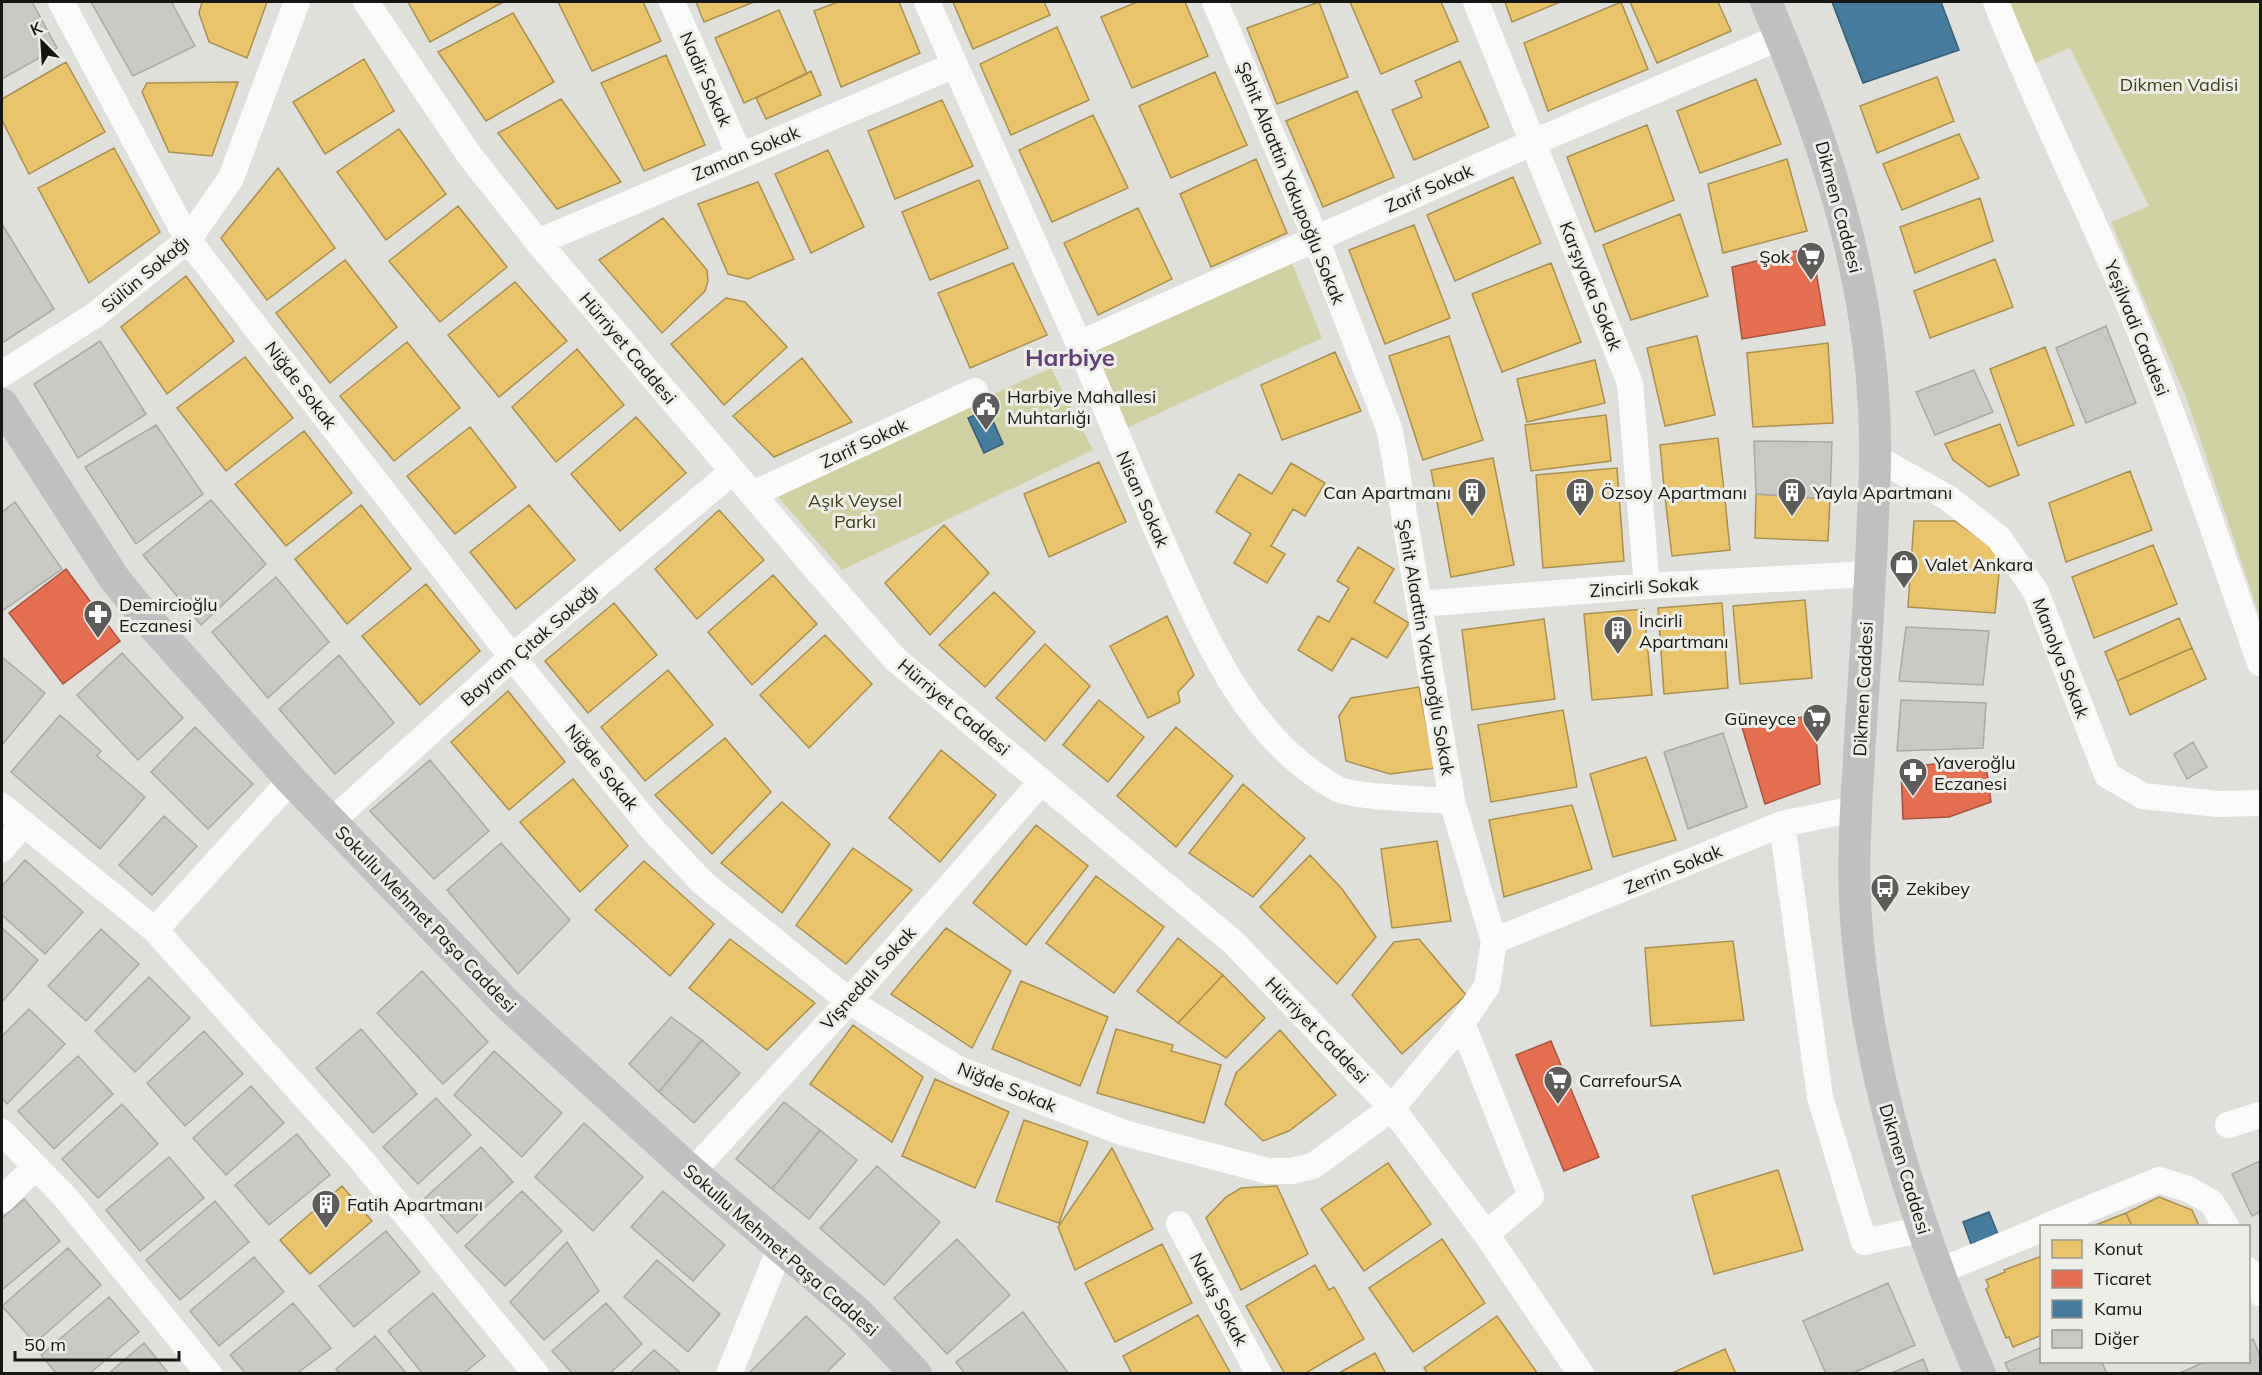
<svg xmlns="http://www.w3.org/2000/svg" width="2262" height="1375" viewBox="0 0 2262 1375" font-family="Mulish,sans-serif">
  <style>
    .green { fill: #d0d1a2 }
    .homes { fill: #e9c46a; stroke: #aa9050; stroke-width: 1.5 }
    .shops { fill: #e76f51; stroke: #a8543f; stroke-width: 1.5 }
    .public { fill: #457b9d; stroke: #375d74; stroke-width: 1.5 }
    .building { fill: #c8c8c5; stroke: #a9a9a6; stroke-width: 1.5 }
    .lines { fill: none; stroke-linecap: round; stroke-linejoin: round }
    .minor { stroke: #fafafa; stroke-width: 26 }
    .major { stroke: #c0bfc1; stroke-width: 32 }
    .labels { text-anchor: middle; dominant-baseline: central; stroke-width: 6; stroke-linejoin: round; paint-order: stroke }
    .street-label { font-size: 18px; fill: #161614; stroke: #eeeee8 }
    .park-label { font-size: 18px; fill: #3d3d18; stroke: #eeeee8 }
    .poi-label { font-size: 18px; fill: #161614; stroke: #eeeee8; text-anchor: start }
    .district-label { font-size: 24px; font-weight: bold; fill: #633f78; stroke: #eeeee8 }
  </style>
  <rect width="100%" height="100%" fill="#dfe0dc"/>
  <path class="green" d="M1996,2H2260V617L2186,397L2111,222L2149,206L2070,48L2022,69Z
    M1289,255L1322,338L1127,428L1093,352Z
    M1051,368L1093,450L842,570L778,497L786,488Z"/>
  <path class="homes" d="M202,2H267L247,58L209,42L199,13Z
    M408,2H503L430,42Z
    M558,2H643L661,41L592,71Z
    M696,2H754L704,22Z
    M838,2H899L920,53L841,87L814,11Z
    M953,2H1044L1050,15L973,49Z
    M1137,2H1185L1208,56L1132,88L1101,17Z
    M1319,2L1348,77L1277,104L1247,28Z
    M1350,2H1441L1458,41L1381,74Z
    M1505,2H1560L1512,22Z
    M1621,2L1648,69L1548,111L1524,43Z
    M1630,2H1718L1731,31L1657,63Z
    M779,10L807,74L744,103L715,38Z
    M513,13L554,82L486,121L438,52Z
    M1057,27L1089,100L1011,135L980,64Z
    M666,55L705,145L644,171L601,83Z
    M364,59L394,111L325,154L293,102Z
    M1460,61L1489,127L1414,160L1392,110L1422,97L1415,81Z
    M66,62L105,132L29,174L2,120V99Z
    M811,71L821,95L766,119L756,98Z
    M1215,72L1247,145L1171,178L1139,106Z
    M1937,77L1954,121L1877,153L1860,106Z
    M1756,79L1781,144L1700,173L1677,111Z
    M238,82L212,156L169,152L142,92L147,83Z
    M1357,91L1394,177L1323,207L1286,121Z
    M561,99L621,182L557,209L498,133Z
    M942,100L973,166L895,199L868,131Z
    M1093,115L1128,188L1052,222L1019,150Z
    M1647,125L1674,200L1595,232L1567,157Z
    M399,129L446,194L386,240L337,172Z
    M1959,134L1979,178L1902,210L1883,164Z
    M114,148L160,232L89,283L38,188Z
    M828,150L864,227L811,253L775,174Z
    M1256,159L1287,233L1211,267L1180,194Z
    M1787,159L1807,231L1723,253L1708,184Z
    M278,168L335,248L267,300L221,238Z
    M1513,177L1541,243L1455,281L1427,215Z
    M979,180L1008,248L930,280L902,212Z
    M758,182L794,259L748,279L728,274L698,204Z
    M1980,198L1993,241L1915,273L1900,227Z
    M458,206L507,267L440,322L389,261Z
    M1138,208L1172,279L1098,315L1064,243Z
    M1680,214L1708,296L1631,320L1603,245Z
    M663,218L707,270L708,281L705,291L662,333L599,260Z
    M1414,225L1450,318L1385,344L1349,250Z
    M1995,259L2013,307L1930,338L1914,291Z
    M345,260L397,327L330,383L276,313Z
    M1013,263L1047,335L970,368L938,293Z
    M1551,263L1581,342L1502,372L1472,294Z
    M186,276L234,341L167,394L121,327Z
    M515,282L567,341L499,397L448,335Z
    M726,298L745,302L787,347L724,405L671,344Z
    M1449,336L1483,440L1423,460L1389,356Z
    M1697,336L1715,415L1665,426L1647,348Z
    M407,342L460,408L394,461L340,396Z
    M1828,343L1833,423L1753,427L1747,353Z
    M2045,347L2074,425L2018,446L1990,369Z
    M577,349L624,405L556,462L512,407Z
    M1335,352L1361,411L1282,440L1261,385Z
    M245,357L293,418L226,471L177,408Z
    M802,358L852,422L774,457L733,416Z
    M1595,360L1605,403L1527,422L1517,379Z
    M1606,415L1611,461L1531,471L1525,425Z
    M636,417L686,473L620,531L571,474Z
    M2000,424L2019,475L1989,487L1953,460L1945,444Z
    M470,427L516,487L455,534L407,476Z
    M304,431L352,493L286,546L235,484Z
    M1718,438L1724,490L1665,497L1660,445Z
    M1493,458L1514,565L1451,577L1431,470Z
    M1099,462L1126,522L1049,557L1024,494Z
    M1291,463L1325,483L1305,516L1293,509L1271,546L1285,554L1267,583L1234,563L1251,534L1216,512L1239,474L1272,494Z
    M1617,468L1624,561L1543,568L1536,475Z
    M2130,471L2152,530L2066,562L2049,503Z
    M1724,490L1730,550L1672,556L1665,497Z
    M1756,494L1830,499L1828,541L1755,538Z
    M361,505L411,569L347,624L295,559Z
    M529,505L575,560L516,609L470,552Z
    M719,510L764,560L697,619L655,569Z
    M1914,521H1955L2001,554L1995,613L1908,607Z
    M944,525L989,573L930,635L885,583Z
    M2153,545L2177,604L2094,638L2072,577Z
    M1358,547L1394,569L1374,602L1409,623L1387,658L1352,638L1332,671L1298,650L1318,616L1329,622L1349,588L1337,581Z
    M773,575L817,624L752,685L708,632Z
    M426,584L480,651L420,705L362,636Z
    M994,592L1035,632L985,687L939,645Z
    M1805,600L1812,678L1740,684L1733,606Z
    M614,603L657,655L588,713L545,661Z
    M1722,603L1728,688L1664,694L1658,608Z
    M1644,609L1652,695L1592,700L1584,614Z
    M1167,616L1194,675L1178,692L1180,702L1148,718L1110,646Z
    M2179,618L2192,648L2117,681L2105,652Z
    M1544,619L1555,699L1472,710L1462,630Z
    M825,635L872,684L809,748L760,695Z
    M1045,644L1090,686L1045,741L996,698Z
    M2192,648L2206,679L2130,715L2117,681Z
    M668,670L713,725L645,781L601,727Z
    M1419,687L1435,768L1390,774L1346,761L1339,716L1351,698Z
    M508,691L565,762L509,810L451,742Z
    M1099,700L1144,737L1108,782L1063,745Z
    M1563,710L1577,787L1491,802L1478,725Z
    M1176,727L1233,776L1176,847L1117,796Z
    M725,738L771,792L712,854L655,795Z
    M941,750L996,795L940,862L889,818Z
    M1646,757L1676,840L1613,857L1590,774Z
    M573,779L628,846L580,892L520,822Z
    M1243,784L1305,838L1253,897L1189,853Z
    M782,802L830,844L782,913L721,863Z
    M1572,805L1592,869L1504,897L1489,820Z
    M1036,825L1088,866L1026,945L973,903Z
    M1437,841L1451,921L1392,928L1381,849Z
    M853,848L912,890L846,964L796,925Z
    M1310,855L1342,889L1376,937L1337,984L1260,907Z
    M644,861L714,924L670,976L595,910Z
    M1096,876L1164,927L1114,993L1046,943Z
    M946,928L1011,971L972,1048L891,994Z
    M1178,938L1223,975L1178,1023L1137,991Z
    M730,939L815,1003L767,1050L689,988Z
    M1419,939L1466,995L1402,1054L1352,995L1394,942Z
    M1733,941L1744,1020L1651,1026L1645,948Z
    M1223,975L1265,1018L1226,1058L1178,1023Z
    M1021,981L1108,1017L1080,1086L992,1049Z
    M853,1025L923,1077L892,1142L810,1084Z
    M1116,1029L1173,1045L1171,1051L1221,1065L1204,1123L1097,1093Z
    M1280,1030L1336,1095L1289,1131L1263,1141L1225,1104L1236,1073Z
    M935,1079L1009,1112L975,1188L902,1156Z
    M1024,1120L1088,1142L1059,1223L996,1201Z
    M1112,1148L1153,1229L1075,1270L1058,1227Z
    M1388,1163L1431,1224L1364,1271L1321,1209Z
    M1778,1170L1803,1250L1714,1274L1692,1196Z
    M342,1186L372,1221L310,1274L280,1240Z
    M1277,1186L1308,1254L1241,1290L1206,1218L1226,1197L1241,1188Z
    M2159,1197L2192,1210L2199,1226H2132L2126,1213Z
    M2126,1213L2132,1226H2093Z
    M1442,1239L1485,1303L1413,1352L1369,1288Z
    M1162,1244L1192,1303L1115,1342L1085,1283Z
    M2042,1256V1335L2013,1347L2009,1337L2006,1338L1986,1289L1989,1287L1986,1280L2005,1272L2004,1270Z
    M1315,1265L1329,1290L1334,1287L1364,1339L1304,1374H1285L1246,1306Z
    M1198,1315L1231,1374H1132L1123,1356Z
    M1497,1316L1538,1374H1428L1424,1368Z
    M1725,1349L1736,1374H1670Z
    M1375,1353L1386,1374H1337Z"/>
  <path class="shops" d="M1812,247L1825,325L1742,339L1732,267Z
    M66,569L120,641L63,684L9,613Z
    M1814,715L1820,784L1765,804L1742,727Z
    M1985,758L1991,802L1949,817L1903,819L1901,768Z
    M1551,1041L1599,1157L1564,1171L1516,1055Z"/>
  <path class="public" d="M1832,2H1941L1959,50L1863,83Z
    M988,409L1003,444L984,453L968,418Z
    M1989,1212L1998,1234L1971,1244L1963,1222Z"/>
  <path class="building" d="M2,2H32L57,48L2,79Z
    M91,2H176L172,3L195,46L133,76Z
    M2,224L54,309L2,343Z
    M2106,326L2136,403L2086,423L2056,348Z
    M100,341L146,414L78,458L34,384Z
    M1974,370L1993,412L1935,435L1916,392Z
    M156,425L203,494L136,544L85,467Z
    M1754,441L1832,442L1830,499L1756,494Z
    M211,500L266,564L201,625L143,555Z
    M15,502L62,569L2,611V512Z
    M276,577L329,642L268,698L212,632Z
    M1906,627L1989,631L1983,685L1899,681Z
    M122,653L183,718L138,760L77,695Z
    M339,655L394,723L335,774L279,709Z
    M2,657L45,693L2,745Z
    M1901,700L1986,703L1983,748L1897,751Z
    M60,715L101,751L97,756L145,797L100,849L11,772Z
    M195,727L253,784L208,829L151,772Z
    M1723,733L1747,807L1688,829L1664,752Z
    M2193,742L2207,767L2187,779L2174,754Z
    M430,760L489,831L434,879L370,811Z
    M164,816L197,846L152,895L119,865Z
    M501,843L570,920L518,974L447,890Z
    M25,860L83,912L45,954L2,915V886Z
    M2,928L38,960L2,1002Z
    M101,929L139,964L86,1021L48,986Z
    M422,971L488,1042L443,1084L377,1013Z
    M149,977L190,1018L135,1072L95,1031Z
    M29,1009L65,1044L7,1104L2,1098V1036Z
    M671,1017L702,1040L659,1092L629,1064Z
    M361,1029L417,1094L373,1133L316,1068Z
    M204,1031L243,1074L185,1126L147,1083Z
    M702,1040L740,1073L694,1123L659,1092Z
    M494,1051L562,1113L522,1157L454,1095Z
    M78,1056L113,1094L54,1149L18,1111Z
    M251,1086L284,1123L226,1175L193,1138Z
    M436,1098L471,1135L418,1184L383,1147Z
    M784,1102L820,1130L772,1189L736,1159Z
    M122,1104L158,1144L98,1198L62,1159Z
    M584,1123L643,1177L593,1231L535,1177Z
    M820,1130L857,1160L809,1219L772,1189Z
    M297,1134L330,1175L269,1225L235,1185Z
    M481,1147L513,1182L457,1233L425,1198Z
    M169,1157L204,1198L140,1251L106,1210Z
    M2260,1161V1212L2252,1216L2232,1174Z
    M877,1166L940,1222L884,1285L820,1228Z
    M522,1191L562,1231L505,1286L465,1246Z
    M663,1191L725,1245L693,1281L631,1227Z
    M24,1199L60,1241L2,1290V1218Z
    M215,1201L249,1242L180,1300L146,1260Z
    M386,1231L420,1272L354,1327L319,1286Z
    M957,1239L1010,1295L947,1354L894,1298Z
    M567,1242L599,1291L544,1340L510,1302Z
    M68,1248L101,1285L35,1343L2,1306Z
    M254,1257L284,1292L219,1346L190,1311Z
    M657,1260L720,1314L688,1352L624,1297Z
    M1888,1283L1915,1345L1851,1374H1826L1803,1321Z
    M433,1293L485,1356L463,1374H423L388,1331Z
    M109,1297L139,1332L89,1374H57L41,1355Z
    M293,1303L331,1348L296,1374H246L230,1355Z
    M606,1303L642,1344L609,1374H573L552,1351Z
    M1023,1312L1069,1374H965L956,1362Z
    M806,1316L845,1354L825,1374H748Z
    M375,1336L407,1374H340L336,1369Z
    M2253,1339L2260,1356V1374H2178L2204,1362H2248V1341Z
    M144,1343L169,1374H108Z
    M2042,1347V1362H2102L2107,1374H2010L2005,1363Z
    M654,1350L682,1374H629Z
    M1923,1359L1929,1374H1890Z"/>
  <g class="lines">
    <path class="minor" d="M61,2L188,240L512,657L653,830L703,883L849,1001L958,1069L1124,1133L1268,1171H1291L1313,1166L1392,1108L1462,1023L1487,986L1494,941L1452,801L1390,431L1316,239L1215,2
      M366,2L470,156L538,242L817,570L895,659L1233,942L1392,1108L1486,1234L1581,1374
      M672,2L740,156
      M927,2C977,115 1028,228 1078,342C1108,412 1136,483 1167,553C1207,641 1247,738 1336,788C1352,798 1429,799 1452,801
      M1476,2L1630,383L1647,586
      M1996,2C2034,99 2081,192 2122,288C2174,410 2216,538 2260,663
      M538,242L955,65
      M1079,344L1534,142L1781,37
      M2,374L95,315L188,240L231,178L297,2
      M1875,457L1948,498L1999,538L2036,592L2107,775L2143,796L2218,804L2260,803
      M753,494L975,391
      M1419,604L1647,586L1869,574
      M2,806L155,930L359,1157L536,1374
      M331,822L512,657L732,472
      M1782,824L1820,1097L1864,1242L1923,1229
      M2,849L23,824
      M155,930L291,780
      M1494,941L1782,824L1855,809
      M1462,1023L1531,1196L1486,1234
      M2228,1125L2260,1115
      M2,1132L66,1198L209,1374
      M692,1172L849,1001L1042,781
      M2,1200L35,1167
      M1179,1224L1259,1374
      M2047,1226L2159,1180L2188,1189L2211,1202L2226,1226
      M2248,1270L2260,1293
      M1937,1272L2042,1229
      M729,1374L781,1246"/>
    <path class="major" d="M1766,2C1829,151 1877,294 1875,459C1873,558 1865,657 1859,756C1856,810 1852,864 1856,918C1867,1077 1917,1229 1980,1374
      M2,404L114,578L142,613L291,780L506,1003L692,1172L858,1313L916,1374"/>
  </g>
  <defs>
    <g id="supermarket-pin" transform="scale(1.5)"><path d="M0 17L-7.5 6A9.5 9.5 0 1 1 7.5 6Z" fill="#5c5d5a" stroke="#eeeee8"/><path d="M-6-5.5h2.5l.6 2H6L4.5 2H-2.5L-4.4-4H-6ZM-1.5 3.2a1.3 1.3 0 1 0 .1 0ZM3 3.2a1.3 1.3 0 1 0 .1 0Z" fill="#fff"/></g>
    <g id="civic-pin" transform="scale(1.5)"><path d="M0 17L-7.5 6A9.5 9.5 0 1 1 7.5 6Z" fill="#5c5d5a" stroke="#eeeee8"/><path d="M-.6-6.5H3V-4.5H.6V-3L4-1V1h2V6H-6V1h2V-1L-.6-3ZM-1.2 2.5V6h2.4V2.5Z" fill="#fff"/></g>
    <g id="building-pin" transform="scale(1.5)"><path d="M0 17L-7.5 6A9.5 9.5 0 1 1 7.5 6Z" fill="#5c5d5a" stroke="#eeeee8"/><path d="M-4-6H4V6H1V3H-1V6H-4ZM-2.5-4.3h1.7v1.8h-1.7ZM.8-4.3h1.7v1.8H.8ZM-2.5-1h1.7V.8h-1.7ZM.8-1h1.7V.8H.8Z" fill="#fff"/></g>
    <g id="shop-pin" transform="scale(1.5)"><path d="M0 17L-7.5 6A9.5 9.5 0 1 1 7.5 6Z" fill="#5c5d5a" stroke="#eeeee8"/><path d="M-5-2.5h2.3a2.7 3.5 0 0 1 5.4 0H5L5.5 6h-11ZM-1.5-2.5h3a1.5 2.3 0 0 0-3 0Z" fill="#fff"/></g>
    <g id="pharmacy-pin" transform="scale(1.5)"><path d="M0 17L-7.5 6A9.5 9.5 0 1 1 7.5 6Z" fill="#5c5d5a" stroke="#eeeee8"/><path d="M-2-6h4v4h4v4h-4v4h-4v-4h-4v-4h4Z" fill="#fff"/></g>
    <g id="bus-pin" transform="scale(1.5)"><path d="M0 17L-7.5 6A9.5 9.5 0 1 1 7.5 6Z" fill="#5c5d5a" stroke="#eeeee8"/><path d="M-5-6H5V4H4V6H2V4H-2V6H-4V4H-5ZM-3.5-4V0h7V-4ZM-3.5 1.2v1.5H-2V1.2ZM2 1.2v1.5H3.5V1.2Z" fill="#fff"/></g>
  </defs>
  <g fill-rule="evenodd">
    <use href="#supermarket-pin" x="1811" y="256"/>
    <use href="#civic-pin" x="986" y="406"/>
    <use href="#building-pin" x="1472" y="492"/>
    <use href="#building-pin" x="1580" y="492"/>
    <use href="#building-pin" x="1792" y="492"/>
    <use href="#shop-pin" x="1904" y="564"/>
    <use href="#pharmacy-pin" x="98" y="614"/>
    <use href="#building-pin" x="1618" y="630"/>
    <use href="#supermarket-pin" x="1817" y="718"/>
    <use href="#pharmacy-pin" x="1913" y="772"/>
    <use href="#bus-pin" x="1885" y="888"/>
    <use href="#supermarket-pin" x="1558" y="1080"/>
    <use href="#building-pin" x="326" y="1204"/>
  </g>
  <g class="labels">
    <g class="street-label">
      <text transform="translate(706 79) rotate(66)">Nadir Sokak</text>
      <text transform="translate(746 153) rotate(-23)">Zaman Sokak</text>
      <text transform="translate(1291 183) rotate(68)">Şehit Alaattin Yakupoğlu Sokak</text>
      <text transform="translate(1429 188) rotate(-24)">Zarif Sokak</text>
      <text transform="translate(1839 207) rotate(75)">Dikmen Caddesi</text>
      <text transform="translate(145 274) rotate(-40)">Sülün Sokağı</text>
      <text transform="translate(1591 286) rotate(68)">Karşıyaka Sokak</text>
      <text transform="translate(2137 328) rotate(68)">Yeşilvadi Caddesi</text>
      <text transform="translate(628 348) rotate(50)">Hürriyet Caddesi</text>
      <text transform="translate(301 385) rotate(52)">Niğde Sokak</text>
      <text transform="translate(864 443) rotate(-25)">Zarif Sokak</text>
      <text transform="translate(1143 499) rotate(66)">Nisan Sokak</text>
      <text transform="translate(1644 587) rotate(-4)">Zincirli Sokak</text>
      <text transform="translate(529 645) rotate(-41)">Bayram Çıtak Sokağı</text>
      <text transform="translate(1426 647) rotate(80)">Şehit Alaattin Yakupoğlu Sokak</text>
      <text transform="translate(2061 658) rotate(69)">Manolya Sokak</text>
      <text transform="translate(1863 689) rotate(-87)">Dikmen Caddesi</text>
      <text transform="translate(954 707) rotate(40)">Hürriyet Caddesi</text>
      <text transform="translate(602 767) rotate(51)">Niğde Sokak</text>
      <text transform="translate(1673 869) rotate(-22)">Zerrin Sokak</text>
      <text transform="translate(426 919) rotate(46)">Sokullu Mehmet Paşa Caddesi</text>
      <text transform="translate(868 978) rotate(-48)">Vişnedalı Sokak</text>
      <text transform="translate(1317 1030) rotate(46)">Hürriyet Caddesi</text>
      <text transform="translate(1007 1087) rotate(22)">Niğde Sokak</text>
      <text transform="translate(1905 1169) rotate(73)">Dikmen Caddesi</text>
      <text transform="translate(781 1250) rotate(41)">Sokullu Mehmet Paşa Caddesi</text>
      <text transform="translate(1219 1299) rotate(62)">Nakış Sokak</text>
    </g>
    <g class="park-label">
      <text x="2179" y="84">Dikmen Vadisi</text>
      <text x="855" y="500">Aşık Veysel<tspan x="855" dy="21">Parkı</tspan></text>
    </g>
    <g class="poi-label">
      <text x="1790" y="256" text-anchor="end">Şok</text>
      <text x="1007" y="396">Harbiye Mahallesi<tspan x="1007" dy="21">Muhtarlığı</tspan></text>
      <text x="1451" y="492" text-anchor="end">Can Apartmanı</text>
      <text x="1601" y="492">Özsoy Apartmanı</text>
      <text x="1813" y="492">Yayla Apartmanı</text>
      <text x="1925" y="564">Valet Ankara</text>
      <text x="119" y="604">Demircioğlu<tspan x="119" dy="21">Eczanesi</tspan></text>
      <text x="1639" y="620">İncirli<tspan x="1639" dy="21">Apartmanı</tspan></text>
      <text x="1796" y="718" text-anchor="end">Güneyce</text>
      <text x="1934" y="762">Yaveroğlu<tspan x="1934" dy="21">Eczanesi</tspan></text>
      <text x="1906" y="888">Zekibey</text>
      <text x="1579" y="1080">CarrefourSA</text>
      <text x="347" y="1204">Fatih Apartmanı</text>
    </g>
    <g class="district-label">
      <text x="1070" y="357">Harbiye</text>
    </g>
  </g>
  <rect width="2262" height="1375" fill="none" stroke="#161614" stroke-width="6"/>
  <rect x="2040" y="1225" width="210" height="138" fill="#eeeee8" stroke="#989893" stroke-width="1.5"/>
  <rect x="2052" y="1240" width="30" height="18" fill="#e9c46a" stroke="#989893" stroke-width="1.5"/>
  <text x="2094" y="1255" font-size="18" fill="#161614">Konut</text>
  <rect x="2052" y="1270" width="30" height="18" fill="#e76f51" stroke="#989893" stroke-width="1.5"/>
  <text x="2094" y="1285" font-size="18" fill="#161614">Ticaret</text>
  <rect x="2052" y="1300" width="30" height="18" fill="#457b9d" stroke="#989893" stroke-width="1.5"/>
  <text x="2094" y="1315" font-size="18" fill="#161614">Kamu</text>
  <rect x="2052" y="1330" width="30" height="18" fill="#c8c8c5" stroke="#989893" stroke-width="1.5"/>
  <text x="2094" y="1345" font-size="18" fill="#161614">Diğer</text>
  <g transform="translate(42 42) rotate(336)" stroke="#eeeee8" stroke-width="4.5" paint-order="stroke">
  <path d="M0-4.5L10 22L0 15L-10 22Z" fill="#161614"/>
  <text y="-9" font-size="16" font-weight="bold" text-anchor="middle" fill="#161614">K</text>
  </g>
  <path d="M15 1351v9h164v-9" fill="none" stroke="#161614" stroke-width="3"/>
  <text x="24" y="1351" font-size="18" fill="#161614" stroke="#eeeee8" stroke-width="4.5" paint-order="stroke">50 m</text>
</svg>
